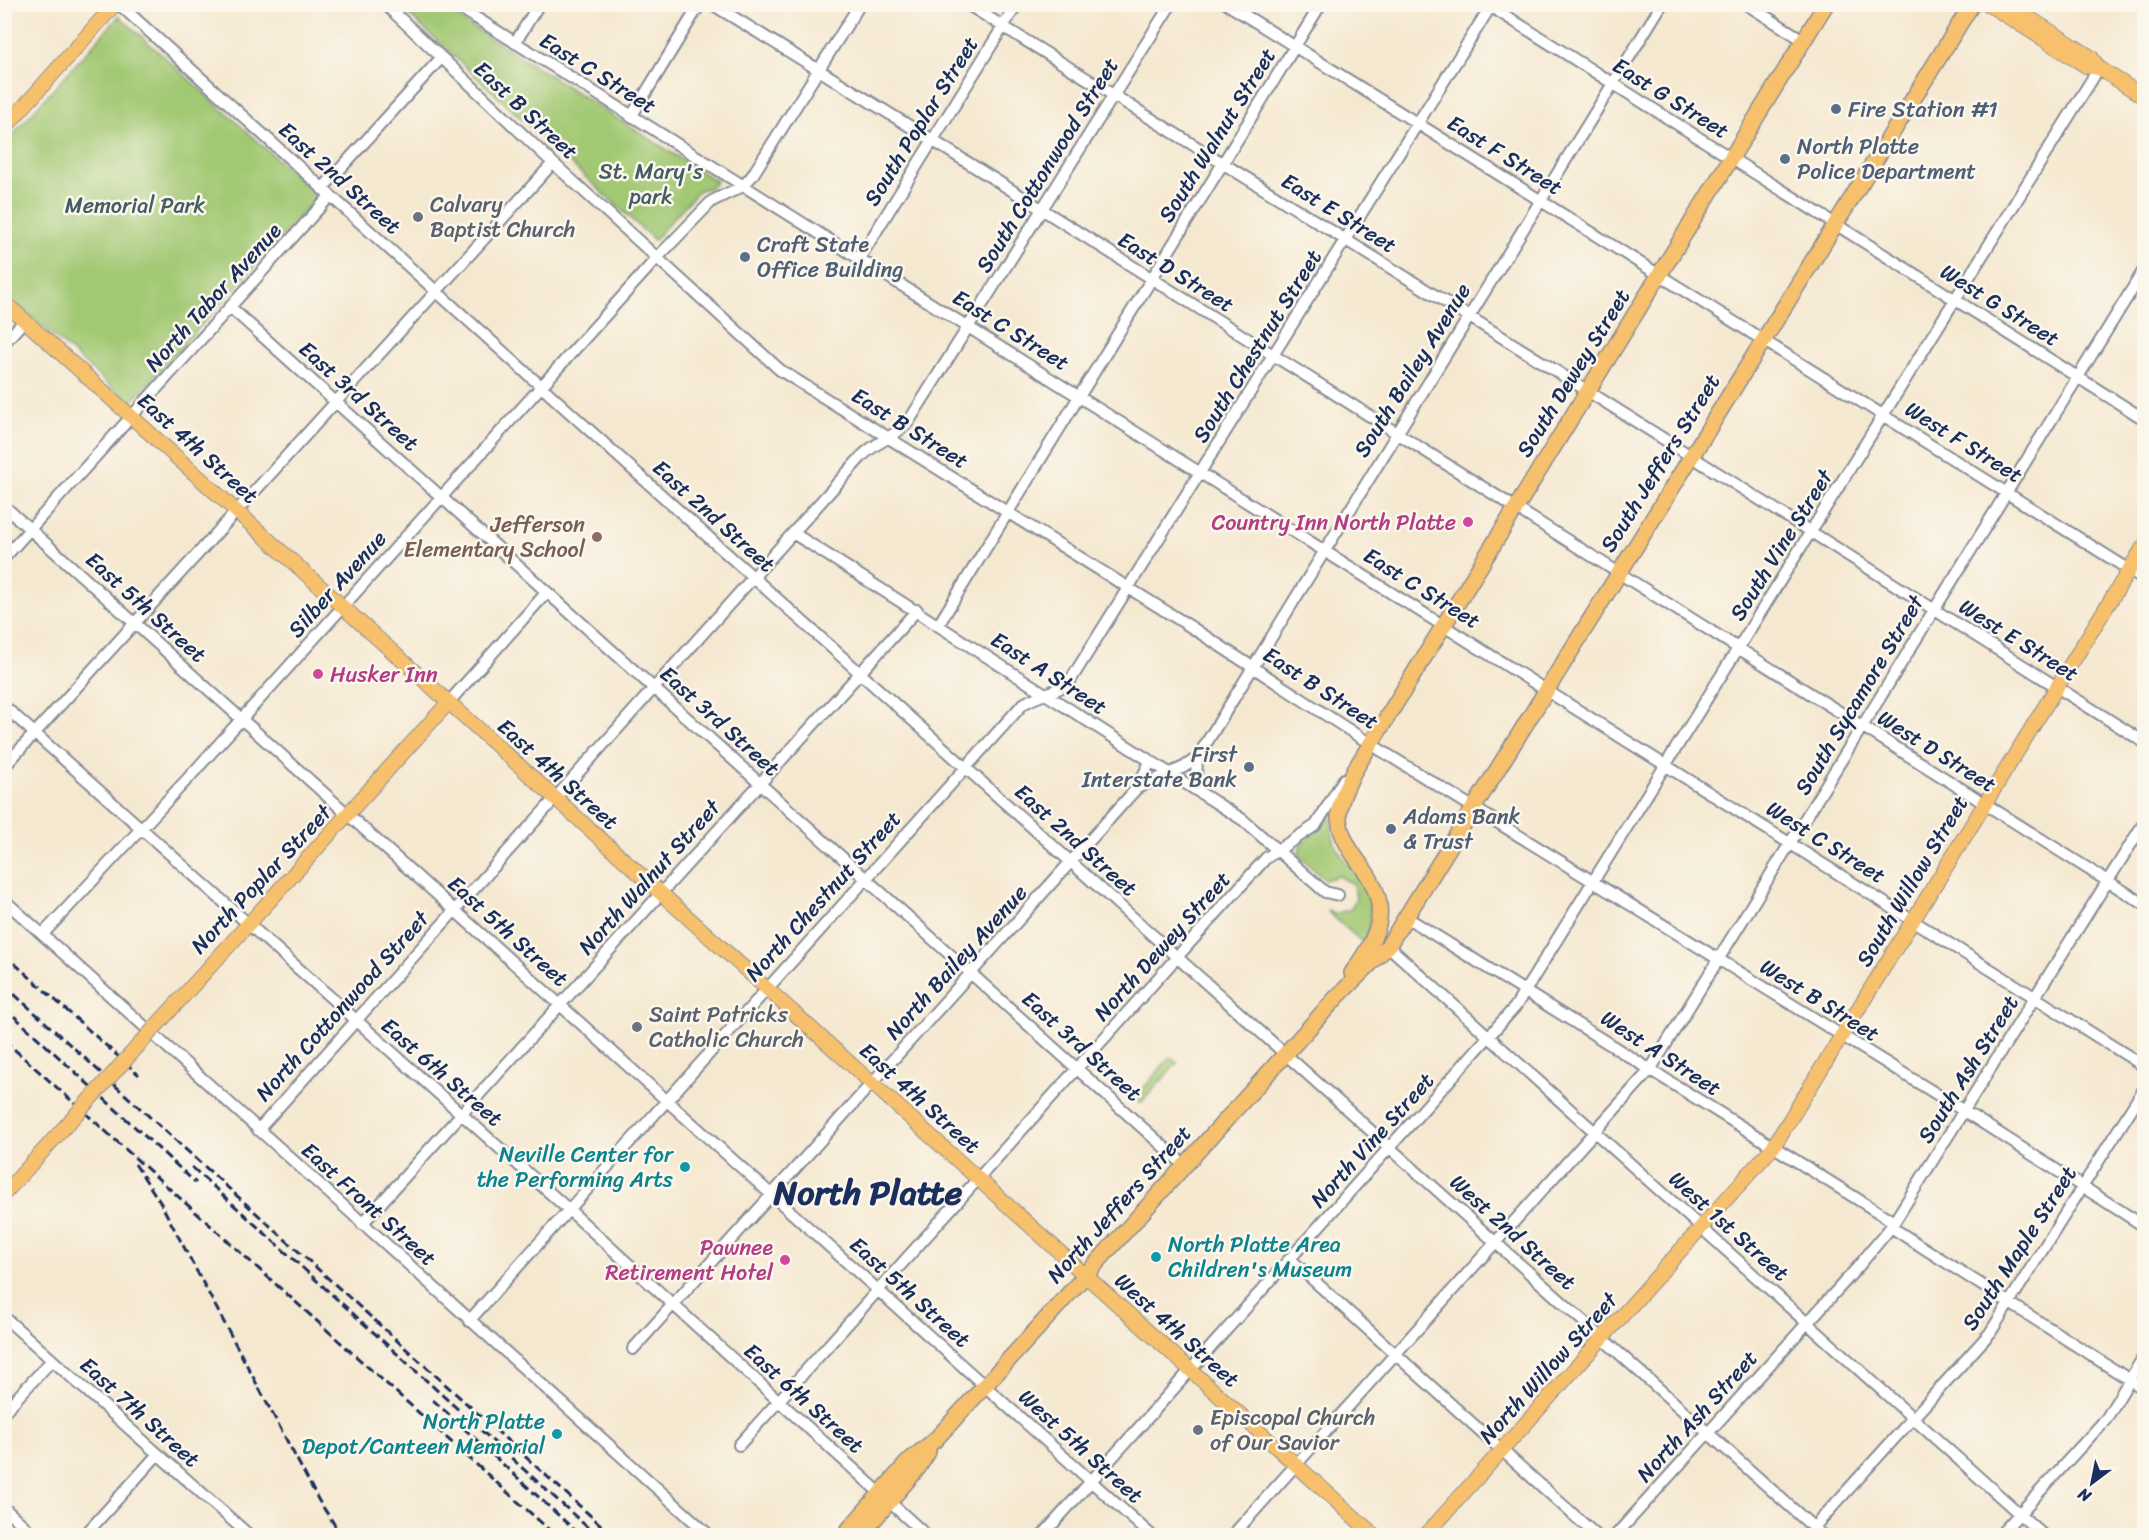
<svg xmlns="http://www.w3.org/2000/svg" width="2149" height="1540" viewBox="0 0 2149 1540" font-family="Sriracha,sans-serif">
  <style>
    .green { fill: #a1c872; stroke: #5e7c68; stroke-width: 1.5 }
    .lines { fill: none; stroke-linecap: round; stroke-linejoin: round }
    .minor-casing { stroke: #888c97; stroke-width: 14 }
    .major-casing { stroke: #888c97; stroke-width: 16 }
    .highway-casing { stroke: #888c97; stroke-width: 18 }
    .minor { stroke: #fff; stroke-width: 10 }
    .major { stroke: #f7c06c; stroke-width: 14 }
    .highway { stroke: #f7c06c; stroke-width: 15 }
    .rail { stroke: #1b2f5e; stroke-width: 3; stroke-dasharray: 9 4.5; stroke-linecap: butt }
    .major-bridge-casing { stroke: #888c97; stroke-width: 16; stroke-linecap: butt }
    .major-bridge { stroke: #f7c06c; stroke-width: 14 }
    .service-dot { fill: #5c6f8a; stroke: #fbf7ec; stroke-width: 2 }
    .worship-dot { fill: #6b7280; stroke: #fbf7ec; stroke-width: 2 }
    .hotel-dot { fill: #d1479c; stroke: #fbf7ec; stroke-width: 2 }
    .education-dot { fill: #8d6e63; stroke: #fbf7ec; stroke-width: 2 }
    .culture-dot { fill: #0f9aa8; stroke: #fbf7ec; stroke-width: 2 }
    .labels { text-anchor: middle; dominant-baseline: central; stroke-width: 5; stroke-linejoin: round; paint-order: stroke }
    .street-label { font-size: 22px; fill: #1b2f5e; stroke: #fbf7ec }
    .service-label { font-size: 22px; fill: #4e5e75; stroke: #fbf7ec; text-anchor: start }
    .park-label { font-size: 22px; fill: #435d64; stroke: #fbf7ec }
    .worship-label { font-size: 22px; fill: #5b616d; stroke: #fbf7ec; text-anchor: start }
    .hotel-label { font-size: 22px; fill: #b23c85; stroke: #fbf7ec; text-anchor: end }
    .education-label { font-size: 22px; fill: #785e54; stroke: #fbf7ec; text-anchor: end }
    .culture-label { font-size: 22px; fill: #0d838f; stroke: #fbf7ec; text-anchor: end }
    .town-label { font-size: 34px; font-weight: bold; fill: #1b2f5e; stroke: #fbf7ec }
  </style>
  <rect width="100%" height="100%" fill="#fbf7ec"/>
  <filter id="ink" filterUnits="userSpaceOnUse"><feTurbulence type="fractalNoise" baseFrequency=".0167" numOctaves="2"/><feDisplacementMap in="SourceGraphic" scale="12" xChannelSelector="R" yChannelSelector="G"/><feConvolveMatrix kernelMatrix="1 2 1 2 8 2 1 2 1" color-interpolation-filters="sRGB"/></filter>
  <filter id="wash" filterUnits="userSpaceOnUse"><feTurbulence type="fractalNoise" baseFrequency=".008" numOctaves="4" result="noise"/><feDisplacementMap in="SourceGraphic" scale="24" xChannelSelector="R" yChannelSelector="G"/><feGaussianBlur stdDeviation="1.35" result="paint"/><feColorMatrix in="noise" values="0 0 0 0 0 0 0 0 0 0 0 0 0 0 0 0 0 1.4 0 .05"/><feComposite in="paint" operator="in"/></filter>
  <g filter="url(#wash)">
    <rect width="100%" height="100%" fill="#f5e8d0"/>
    <path class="green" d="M398,5H439L716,181L710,188L699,190L654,240Z
      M119,16L318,196L130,404L4,292L5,143Z
      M1331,813C1331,825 1332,835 1336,846C1343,861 1355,870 1364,884C1374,901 1373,927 1363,943L1327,911L1335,914L1351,909L1356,898L1353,884L1339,876L1325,880L1299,856L1300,845L1320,828Z
      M1170,1057L1177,1063L1141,1103L1135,1098Z"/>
  </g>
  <g filter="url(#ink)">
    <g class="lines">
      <g class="minor-casing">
        <path id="minor" d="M119,4L629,466L1823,1536
          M385,4L553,163L780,370L1191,627L1369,743L1964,1111L2144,1226
          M454,4L2144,1066
          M712,4L932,140L2144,904
          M967,4L1529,354L2144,742
          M1227,4L2144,579
          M1487,4L2144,419
          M1746,4L1803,40
          M515,43L539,4
          M4,108L15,117
          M631,117L700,4
          M322,189L441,58
          M859,259L1017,4
          M230,307L1184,1165
          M4,343L25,320
          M4,506L1152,1536
          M793,533L1243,820L1325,892L1338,895
          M4,558L330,196
          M939,624L1321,4
          M448,703L547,592
          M4,706L578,1218L927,1536
          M1197,758L1196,782L1200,792
          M4,767L553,163
          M1137,788L1150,762
          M4,900L710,1536
          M1406,917L1894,1222
          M43,934L192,774L657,258L712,201L743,186L752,176L860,4
          M1388,946L2044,1536
          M258,1130L861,457C876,441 896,437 909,421L1171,4
          M362,1224L917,610
          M1891,1227L2144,1389
          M1290,1259L1597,1536
          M4,1317L250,1536
          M469,1321L1022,705C1037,694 1056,694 1070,681L1492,4
          M633,1349L1137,788L1184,767L1197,758L1662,4
          M4,1412L52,1360
          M739,1445L1266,858L1316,825L1344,779
          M4,1508L35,1536
          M84,1536L158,1454
          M1042,1536L1515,1007L2099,68
          M1232,1536L1650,1070L2144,270
          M1615,1536L1857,1268L1891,1227L2144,823
          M1806,1536L1990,1333L2144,1089
          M1999,1536L2106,1419L2144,1356"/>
      </g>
      <g class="major-casing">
        <path id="major" d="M1988,4L2086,66L2099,68
          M2007,4L2091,57L2099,68L2144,97
          M4,129L115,4
          M4,302L1375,1536
          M234,940L448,703
          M1425,1536L1773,1147L2144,546"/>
      </g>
      <g class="highway-casing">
        <path id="highway" d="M1352,973C1378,936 1393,909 1363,868C1352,853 1341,838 1339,819C1338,802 1347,786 1354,771L1826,4
          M843,1536L909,1461L935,1440L1036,1330L1336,998L1388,946L1972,4
          M860,1536L918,1468L928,1452"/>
      </g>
      <use href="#minor" class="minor"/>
      <use href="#major" class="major"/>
      <use href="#highway" class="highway"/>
      <path class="rail" d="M4,954L139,1075
        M4,985L613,1536
        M4,1007L196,1183
        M4,1040L556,1536
        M135,1164L160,1202L319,1501L342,1536
        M192,1167L597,1536
        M433,1400L581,1536"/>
      <g class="major-bridge-casing">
        <path id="major-bridge" d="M4,1194L234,940"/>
      </g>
      <use href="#major-bridge" class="major-bridge"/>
    </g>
  </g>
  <g class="service-dot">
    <circle cx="1836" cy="109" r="6"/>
    <circle cx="1785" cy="159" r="6"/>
    <circle cx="745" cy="257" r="6"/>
    <circle cx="1249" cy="767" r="6"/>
    <circle cx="1391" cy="829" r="6"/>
  </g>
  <g class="worship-dot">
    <circle cx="418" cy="217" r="6"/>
    <circle cx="637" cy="1027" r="6"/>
    <circle cx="1198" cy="1430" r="6"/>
  </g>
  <g class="hotel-dot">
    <circle cx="1468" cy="522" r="6"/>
    <circle cx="318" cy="674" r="6"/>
    <circle cx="785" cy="1260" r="6"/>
  </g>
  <circle class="education-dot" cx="597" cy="537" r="6"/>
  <g class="culture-dot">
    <circle cx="685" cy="1167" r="6"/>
    <circle cx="1156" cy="1257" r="6"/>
    <circle cx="557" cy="1434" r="6"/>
  </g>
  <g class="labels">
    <g class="street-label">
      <text transform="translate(598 73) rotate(32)">East C Street</text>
      <text transform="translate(1671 98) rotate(32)">East G Street</text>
      <text transform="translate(526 110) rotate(43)">East B Street</text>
      <text transform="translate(921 121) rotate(-58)">South Poplar Street</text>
      <text transform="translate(1217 135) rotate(-58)">South Walnut Street</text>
      <text transform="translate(1505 155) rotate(32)">East F Street</text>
      <text transform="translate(1047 165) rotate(-58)">South Cottonwood Street</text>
      <text transform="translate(340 178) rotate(42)">East 2nd Street</text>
      <text transform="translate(1339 213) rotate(32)">East E Street</text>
      <text transform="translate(1176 272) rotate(32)">East D Street</text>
      <text transform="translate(213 297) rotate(-48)">North Tabor Avenue</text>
      <text transform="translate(2000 305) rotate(32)">West G Street</text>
      <text transform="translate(1011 330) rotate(32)">East C Street</text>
      <text transform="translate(1257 346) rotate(-58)">South Chestnut Street</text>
      <text transform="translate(1412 370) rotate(-58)">South Bailey Avenue</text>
      <text transform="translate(1573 373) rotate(-58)">South Dewey Street</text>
      <text transform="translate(359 396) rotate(42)">East 3rd Street</text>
      <text transform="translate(910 428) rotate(32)">East B Street</text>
      <text transform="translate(1964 442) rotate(32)">West F Street</text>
      <text transform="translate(198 448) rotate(42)">East 4th Street</text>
      <text transform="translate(1660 463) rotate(-58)">South Jeffers Street</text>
      <text transform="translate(714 516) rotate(42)">East 2nd Street</text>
      <text transform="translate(1781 545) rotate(-58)">South Vine Street</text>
      <text transform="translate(337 584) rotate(-48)">Silber Avenue</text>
      <text transform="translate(1422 588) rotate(32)">East C Street</text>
      <text transform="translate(146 607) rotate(42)">East 5th Street</text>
      <text transform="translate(2019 640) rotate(32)">West E Street</text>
      <text transform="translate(1049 673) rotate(33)">East A Street</text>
      <text transform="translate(1321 688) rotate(33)">East B Street</text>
      <text transform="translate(1859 695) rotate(-59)">South Sycamore Street</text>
      <text transform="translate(720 721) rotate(42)">East 3rd Street</text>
      <text transform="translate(1937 751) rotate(32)">West D Street</text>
      <text transform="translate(558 774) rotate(42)">East 4th Street</text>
      <text transform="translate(1076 840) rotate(42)">East 2nd Street</text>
      <text transform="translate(1826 842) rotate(32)">West C Street</text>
      <text transform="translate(649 877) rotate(-48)">North Walnut Street</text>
      <text transform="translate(261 879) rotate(-47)">North Poplar Street</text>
      <text transform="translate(1912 881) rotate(-59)">South Willow Street</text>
      <text transform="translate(823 896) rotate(-48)">North Chestnut Street</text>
      <text transform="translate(508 931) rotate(42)">East 5th Street</text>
      <text transform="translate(1162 946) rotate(-48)">North Dewey Street</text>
      <text transform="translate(956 962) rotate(-48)">North Bailey Avenue</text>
      <text transform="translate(1820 1000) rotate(32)">West B Street</text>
      <text transform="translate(342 1006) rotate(-48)">North Cottonwood Street</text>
      <text transform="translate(1082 1046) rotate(42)">East 3rd Street</text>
      <text transform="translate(1661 1053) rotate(33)">West A Street</text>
      <text transform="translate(1968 1069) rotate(-58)">South Ash Street</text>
      <text transform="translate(442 1072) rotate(41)">East 6th Street</text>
      <text transform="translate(920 1098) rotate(42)">East 4th Street</text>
      <text transform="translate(1372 1140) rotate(-48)">North Vine Street</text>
      <text transform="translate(369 1204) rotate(42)">East Front Street</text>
      <text transform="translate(1119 1204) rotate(-48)">North Jeffers Street</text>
      <text transform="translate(1729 1226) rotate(42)">West 1st Street</text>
      <text transform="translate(1513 1232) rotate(42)">West 2nd Street</text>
      <text transform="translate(2019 1248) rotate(-57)">South Maple Street</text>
      <text transform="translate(910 1292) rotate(42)">East 5th Street</text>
      <text transform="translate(1177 1330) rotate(42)">West 4th Street</text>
      <text transform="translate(1548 1368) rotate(-48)">North Willow Street</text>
      <text transform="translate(804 1398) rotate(42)">East 6th Street</text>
      <text transform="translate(140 1412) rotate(42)">East 7th Street</text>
      <text transform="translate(1697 1416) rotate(-48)">North Ash Street</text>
      <text transform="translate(1081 1446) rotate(42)">West 5th Street</text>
    </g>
    <g class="service-label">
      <text x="1848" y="109">Fire Station #1</text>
      <text x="1797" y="146">North Platte<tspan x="1797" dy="25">Police Department</tspan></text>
      <text x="757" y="244">Craft State<tspan x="757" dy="25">Office Building</tspan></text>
      <text x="1237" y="754" text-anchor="end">First<tspan x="1237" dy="25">Interstate Bank</tspan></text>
      <text x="1403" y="816">Adams Bank<tspan x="1403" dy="25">&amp; Trust</tspan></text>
    </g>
    <g class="park-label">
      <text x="651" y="171">St. Mary's<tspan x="651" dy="25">park</tspan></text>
      <text x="135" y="205">Memorial Park</text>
    </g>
    <g class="worship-label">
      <text x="430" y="204">Calvary<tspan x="430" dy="25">Baptist Church</tspan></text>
      <text x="649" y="1014">Saint Patricks<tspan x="649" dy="25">Catholic Church</tspan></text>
      <text x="1210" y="1417">Episcopal Church<tspan x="1210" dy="25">of Our Savior</tspan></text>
    </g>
    <g class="hotel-label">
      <text x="1456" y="522">Country Inn North Platte</text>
      <text x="330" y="674" text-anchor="start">Husker Inn</text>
      <text x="773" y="1247">Pawnee<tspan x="773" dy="25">Retirement Hotel</tspan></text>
    </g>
    <g class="education-label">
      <text x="585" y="524">Jefferson<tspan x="585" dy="25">Elementary School</tspan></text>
    </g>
    <g class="culture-label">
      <text x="673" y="1154">Neville Center for<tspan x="673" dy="25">the Performing Arts</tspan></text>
      <text x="1168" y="1244" text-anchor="start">North Platte Area<tspan x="1168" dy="25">Children's Museum</tspan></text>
      <text x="545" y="1421">North Platte<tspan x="545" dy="25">Depot/Canteen Memorial</tspan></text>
    </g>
    <g class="town-label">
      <text x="868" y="1193">North Platte</text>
    </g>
  </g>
  <rect width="2149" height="1540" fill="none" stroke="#fbf7ec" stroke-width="24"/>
  <g transform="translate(2092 1483) rotate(212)" stroke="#fbf7ec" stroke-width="4.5" paint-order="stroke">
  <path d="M0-4.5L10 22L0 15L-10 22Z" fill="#1b2f5e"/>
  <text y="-9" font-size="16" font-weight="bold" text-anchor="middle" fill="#1b2f5e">N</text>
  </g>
</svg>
